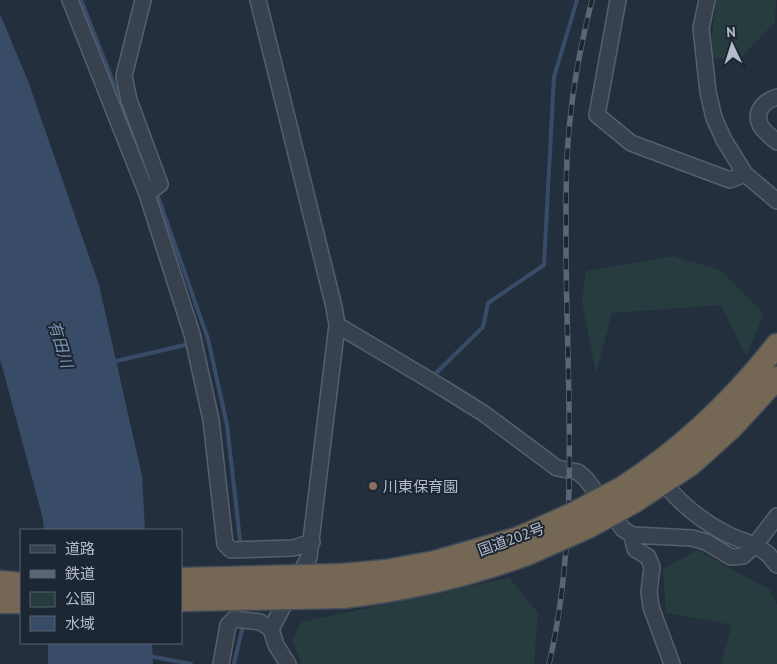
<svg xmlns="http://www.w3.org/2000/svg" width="777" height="664" viewBox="0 0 777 664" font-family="'PT Sans','Noto Sans JP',sans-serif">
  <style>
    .green { fill: #263c3f }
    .water { fill: #394c67 }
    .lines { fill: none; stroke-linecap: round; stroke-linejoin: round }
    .stream { stroke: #394c67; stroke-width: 4 }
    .minor-casing { stroke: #565f6c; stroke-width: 18 }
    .highway-casing { stroke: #434c59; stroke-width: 25 }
    .minor { stroke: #38414e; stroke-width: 15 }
    .highway { stroke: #746855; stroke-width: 22 }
    .rail-casing { stroke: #5a6575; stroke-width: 5.5 }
    .rail { stroke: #1d2633; stroke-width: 4; stroke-dasharray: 11; stroke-linecap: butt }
    .highway-bridge-casing { stroke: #434c59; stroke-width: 25; stroke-linecap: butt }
    .highway-bridge { stroke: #746855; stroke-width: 22 }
    .education-dot { fill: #8d6e63; stroke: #1d2633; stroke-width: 2 }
    .labels { text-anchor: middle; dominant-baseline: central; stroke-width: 4; stroke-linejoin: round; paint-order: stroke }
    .poi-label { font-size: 15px; fill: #b4bcc9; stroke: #1d2633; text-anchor: start }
    .street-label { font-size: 15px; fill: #b4bcc9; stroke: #1d2633 }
    .water-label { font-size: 16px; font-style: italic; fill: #7c92b1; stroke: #1d2633 }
  </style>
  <rect width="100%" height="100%" fill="#242f3e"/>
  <path class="green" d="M716,0H776L775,22L738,61L710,57Z
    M673,256L720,270L764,314L746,356L721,305L612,313L596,373L582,301L586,271Z
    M697,550L770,590L777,605V664H721L732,625L666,613L663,569Z
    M509,578L538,613L534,664H302L292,640L302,622Z"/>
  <path class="water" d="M0,14L28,81L99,285L142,476L145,530H44L43,519L0,359Z
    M48,643H152L153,664H48Z"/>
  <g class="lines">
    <path class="stream" d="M81,0L128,120
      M156,191L208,339L227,425L240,540
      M112,362L185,345
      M437,372L483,327L488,303L544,265L554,77L577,0
      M149,656L191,664
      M234,664L242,630"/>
    <g class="minor-casing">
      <path id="minor" d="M70,0L147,194L192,334L211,420L225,544L231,550L293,548L312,542
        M143,0L124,76L129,100L160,184L147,194
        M258,0L334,307L337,325L309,557L271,629
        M618,0L597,115L631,143L730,180L745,174
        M707,0L701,28L708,92L714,118L724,140L745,174L777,201
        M777,97C764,101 752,113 762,128C766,133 772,138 777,142
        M337,325L443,388L483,413L557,468L578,472L586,479L623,529L632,535L692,538L706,542L731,557L743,556L755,545L768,554L777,565
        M664,483C680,503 702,521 725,533C734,538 745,541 755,545L777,516
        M632,535L635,549L648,557L652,567L649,592L651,607L672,664
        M221,664L228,625L234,619L260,622L271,629L276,645L288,664"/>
    </g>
    <g class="highway-casing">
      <path id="highway" d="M622,488C683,449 733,401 777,345
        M635,501L691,464L731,428L777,378
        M342,575L386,571L435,562L519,538
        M0,582L21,584
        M343,597C406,590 467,576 527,554
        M0,602H21"/>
    </g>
    <use href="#minor" class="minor"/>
    <use href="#highway" class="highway"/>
    <g class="rail-casing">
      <path id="rail" d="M549,664C582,522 565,372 566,228C566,189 566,150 571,111C575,74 583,36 592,0"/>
    </g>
    <use href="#rail" class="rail"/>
    <g class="highway-bridge-casing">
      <path id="highway-bridge" d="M519,538L573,514L622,488
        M527,554L588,527L635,501
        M181,579L342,575
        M181,600L343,597"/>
    </g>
    <use href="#highway-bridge" class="highway-bridge"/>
  </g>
  <circle class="education-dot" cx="373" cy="486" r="5"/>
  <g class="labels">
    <g class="poi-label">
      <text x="383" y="486">川東保育園</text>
    </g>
    <g class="street-label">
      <text transform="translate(511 539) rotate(-20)">国道202号</text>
    </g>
    <g class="water-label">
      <text transform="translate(61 344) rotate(73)">有田川</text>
    </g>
  </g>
  <rect x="20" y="529" width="162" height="115" fill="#1d2633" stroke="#59626f"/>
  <rect x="30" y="545" width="25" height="8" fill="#38414e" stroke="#59626f"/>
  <text x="65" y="554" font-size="15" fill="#b4bcc9">道路</text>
  <rect x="30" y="570" width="25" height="8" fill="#5a6575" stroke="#59626f"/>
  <text x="65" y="579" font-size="15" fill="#b4bcc9">鉄道</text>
  <rect x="30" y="592" width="25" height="15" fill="#263c3f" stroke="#59626f"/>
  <text x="65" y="604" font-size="15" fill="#b4bcc9">公園</text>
  <rect x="30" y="616" width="25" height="15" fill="#394c67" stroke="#59626f"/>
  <text x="65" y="629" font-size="15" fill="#b4bcc9">水域</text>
  <g transform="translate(732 45) rotate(356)" stroke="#1d2633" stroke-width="4" paint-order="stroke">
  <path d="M0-4L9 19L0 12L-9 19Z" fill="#b4bcc9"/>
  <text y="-8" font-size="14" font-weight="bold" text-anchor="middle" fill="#b4bcc9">N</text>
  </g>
</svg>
